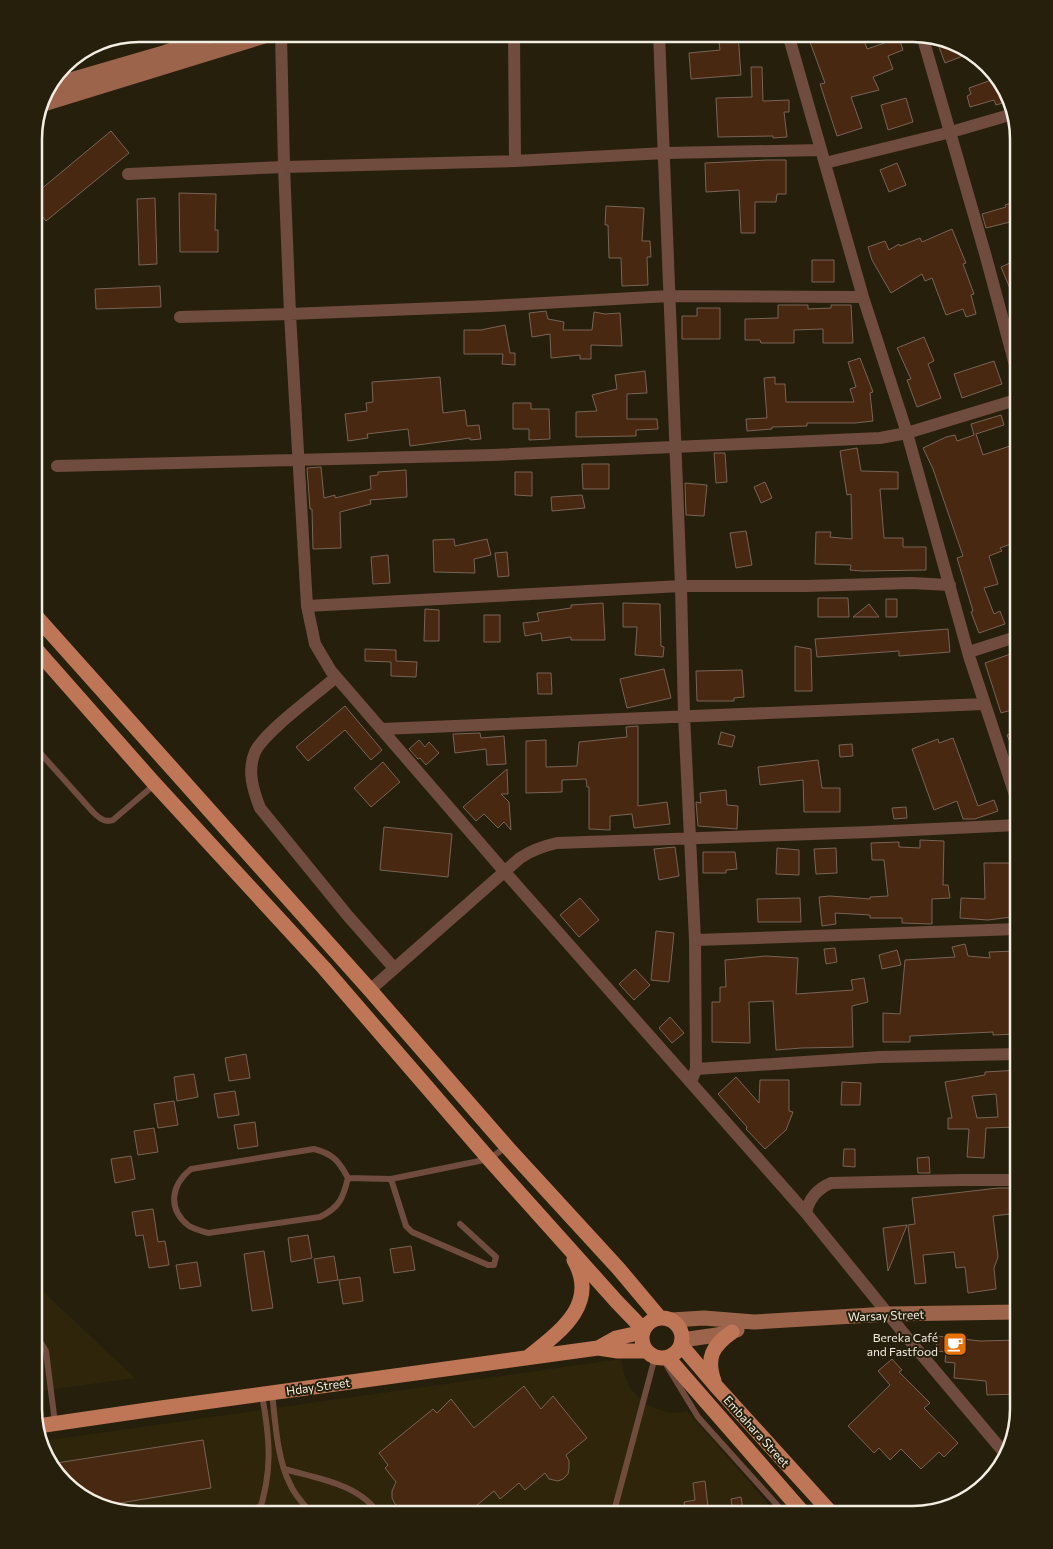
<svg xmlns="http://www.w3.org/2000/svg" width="1053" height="1549" viewBox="0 0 1053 1549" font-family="Commissioner,sans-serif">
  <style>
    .built { fill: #2e250a }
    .building { fill: #492811; stroke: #786356; fill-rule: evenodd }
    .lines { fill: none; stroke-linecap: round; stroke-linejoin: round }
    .lane { stroke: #6f4c3d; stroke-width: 6 }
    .street { stroke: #6f4c3d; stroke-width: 12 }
    .secondary { stroke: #9c644b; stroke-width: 15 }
    .primary { stroke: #bf7656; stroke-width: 15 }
    .labels { text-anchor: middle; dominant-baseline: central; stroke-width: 4; stroke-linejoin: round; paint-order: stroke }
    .street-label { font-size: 12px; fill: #f2ede1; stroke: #261f0c }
    .poi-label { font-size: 12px; fill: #f2ede1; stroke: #261f0c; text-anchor: end }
    .rim { fill: none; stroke: #f2ede1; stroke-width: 2.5 }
  </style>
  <rect width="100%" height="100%" fill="#261f0c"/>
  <path class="built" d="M34,1283L135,1378L34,1392Z
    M621,1359L624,1374L630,1388L645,1404L666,1412L676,1413L687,1411L778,1515H133L86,1501L48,1462L42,1441Z"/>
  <path class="building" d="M718,34H738L741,75L691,79L689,53L720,50Z
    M807,34H862L867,49L899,38L903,50L888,56L893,69L873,77L879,90L851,97L862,128L837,136L820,84L825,83Z
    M936,39L972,51L973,52L945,63Z
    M751,67H762L763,101L789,100V112H784L787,137L773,138V136L718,137L716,98L752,97Z
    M997,78L1005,87L1009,101L996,105L994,100L970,107L967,96L971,94L969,88Z
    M906,98L913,122L888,130L881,105Z
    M111,131L129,153L46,221L34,206V195Z
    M767,160H786V194H777L776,202H755V233H741L739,190L706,192L705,163Z
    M897,163L906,185L889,192L880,170Z
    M179,193L216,194L215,230H218V252H180Z
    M155,198L157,264L139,265L137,199Z
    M1019,200V240L1010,222L986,228L982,214L1006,207L1005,205Z
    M606,206L644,208L642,241H650L651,257H647L648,285L622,286L621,258H609L608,225H605Z
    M952,229L966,263L963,264L974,294L971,295L976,314L966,317L963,309L946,315L932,278L925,281L922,274L891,293L872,260L868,247L885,241L889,250L899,244L900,246L920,238L922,242Z
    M1019,259V310L1001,267Z
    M812,260H834V282H812Z
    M160,286L161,307L96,309L95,289Z
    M778,305H808V309L831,308V305H851L853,343H823V329L794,330V343H761L760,340H745V319L778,318Z
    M697,308H720V339H682V316H697Z
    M546,311L548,319L564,322L563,330H592L594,312L605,314L620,313L622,346L591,345V359H580V355L551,358L550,334L532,337L529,313Z
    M505,325L510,353H515V365L502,364L503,354H464V330H481Z
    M924,337L934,361L928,364L941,398L917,407L907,380L911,379L897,348Z
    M860,358L873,392L870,393L873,421L855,423H807V426L772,427V429L747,431L746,419L767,418L764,378L775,377V384H785L786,402H854L850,389L856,387L848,362Z
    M994,361L1002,384L962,398L954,374Z
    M645,371L647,393L627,394V419H657L658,429L636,430V436L576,437V412L597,411L592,395L617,389L615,375Z
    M440,377L443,413L465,410L467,426L479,425L481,439L470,440V438L410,446L408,429L367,434L368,438L348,441L345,414L367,411L366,403L373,402L372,382Z
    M513,403H531V409H549L550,439L529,440V429H513Z
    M1001,415L1004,425L976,434L983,455L1019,443V541L1000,548L1002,551L989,556L998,584L984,588L994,614L1000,611L1005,624L979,633L971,612L973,611L957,558L963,556L933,469L923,448L946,437L955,435L957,441L974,435L971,424Z
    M857,448L861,471L898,472V489H880L884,538H903V547H926V570L862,571L850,570L851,565L815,564L816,532H831L830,537L852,539L851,494L847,495L840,451Z
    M714,453H725L727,482L716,483Z
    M582,464H609V489H583Z
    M321,467L324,498L335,495V498L371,489L370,476L378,475V472L406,470L407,497L370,500L371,504L340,512L341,548L313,549L312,509H310L307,468Z
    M515,472H532V496L515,495Z
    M765,482L772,498L761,503L754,487Z
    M685,483L707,485L704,516L686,515Z
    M582,495L585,508L552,511L551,497Z
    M746,531L752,565L736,568L730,533Z
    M454,539L455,546L487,539L491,555L474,559L475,573L434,572L433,540Z
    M507,552L509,576L498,577L495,553Z
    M388,555L390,583L373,584L371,557Z
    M818,598H848L849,617H818Z
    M886,599H897V617H886Z
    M603,603L605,640H571V637L542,641L541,633L525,636L523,623L539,621L537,613L571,608V605Z
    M623,603L660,604L661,646L664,647L663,657L635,655L637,627H623Z
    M869,604L879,617H853Z
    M425,609L439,610V641H424Z
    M484,615H500V642H484Z
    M948,629L950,652L899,656V651L817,657L815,639Z
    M795,646L811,649L812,691H795Z
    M365,649L396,650V661L417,662L416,677L391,676V662L365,661Z
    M1019,651V699L1013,701L1015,709L1001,713L985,663Z
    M664,669L671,698L627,708L620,679Z
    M742,670L744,697L734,698V701H697L696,671Z
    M537,673H551L552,694H538Z
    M345,706L382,750L371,760L345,730L308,761L296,747Z
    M638,726V806L667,802L670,824L634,828L632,814L610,816V830L589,829V787H587L586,779L562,780V792L526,793V741L546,740V767L577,766L579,742L627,737L626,727Z
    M1019,730V764L1007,735Z
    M721,732L735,736L732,747L718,744Z
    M480,733L481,738L504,736L506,764L487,765L486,749L455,753L453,734Z
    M953,738L978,806L994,800L998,811L975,819H963L957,801L934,810L912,749L938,739L939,743Z
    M419,740L425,747L429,742L439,753L426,765L420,758L418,759L409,749Z
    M852,744L853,756L840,757L839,745Z
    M818,760L822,788H840V812H804L803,780L760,785L758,767Z
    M383,762L400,782L371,807L354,788Z
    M507,769L508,794H501L509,802L511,830L504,822L498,828L484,814L476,821L463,807Z
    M726,790L727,805L738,806L737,829L698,826L696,802L701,803L700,793Z
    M906,807L907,818L894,819L892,808Z
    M384,827L452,834L448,877L380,870Z
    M920,840L944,841L943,885H948L950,898L932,899V924L902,923V918H870V915L835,913L836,924L822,926L819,897L830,896L870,899V897L888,896L884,860H872L871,843L899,842V847L920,848Z
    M675,847L679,876L659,880L654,849Z
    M777,848L799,850V875L776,874Z
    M836,848L837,873L816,874L814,849Z
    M703,852H735L737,869L726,870V873H703Z
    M984,863H1011L1012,898L1017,897L1019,916L988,920L960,918L961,898L985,899Z
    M580,898L599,920L579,937L560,915Z
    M800,898L801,922H758L757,899Z
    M656,931L674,933L669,982L651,980Z
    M965,944L968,956L990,958L989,952L1016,951L1019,1034L993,1035V1032L910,1036V1042H883V1013L900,1014L905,960L955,957L952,947Z
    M835,948L837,962L826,964L824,949Z
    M897,950L901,965L882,969L879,955Z
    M766,956L798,958L796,994L853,990L851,980L864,978L868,1002L852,1006L853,1047L801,1048L776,1050L773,1001L749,1002L750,1043L712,1042V1002H720V987H726L725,960Z
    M635,969L650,985L634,1000L619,984Z
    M670,1017L684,1033L672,1043L659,1028Z
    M246,1054L250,1078L229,1081L225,1058Z
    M1019,1070V1127L986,1128L984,1158L967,1157L969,1129H948V1118H952L945,1082L985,1075V1072ZM996,1094L998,1117L977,1118L972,1096Z
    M194,1074L198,1097L177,1101L174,1077Z
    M736,1077L759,1103L760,1080H789V1111L793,1112L786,1130L765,1149L746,1129L747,1127L718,1094Z
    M842,1082L861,1083L860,1105H841Z
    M235,1091L239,1115L218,1118L214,1094Z
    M174,1101L178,1125L158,1128L154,1104Z
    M255,1122L258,1146L238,1149L234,1125Z
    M154,1128L158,1152L138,1155L134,1131Z
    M844,1149H855V1167L843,1166Z
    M131,1156L135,1179L115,1183L111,1159Z
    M929,1157L930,1173H918L917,1158Z
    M998,1188H1019V1213L993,1216L998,1257L994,1268L996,1289L968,1293L965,1267L956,1268L954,1252L923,1255L926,1283L915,1284L908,1225L915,1224L912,1198Z
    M153,1209L158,1242L165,1241L169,1265L149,1268L143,1235L136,1236L132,1212Z
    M907,1225L901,1240L888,1271L883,1228Z
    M308,1235L312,1258L291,1262L288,1238Z
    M411,1246L415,1270L394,1273L390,1249Z
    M264,1251L273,1308L252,1311L244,1254Z
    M334,1256L338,1280L318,1283L314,1259Z
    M197,1262L201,1286L180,1289L176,1265Z
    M360,1277L363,1301L343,1304L339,1280Z
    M937,1336L980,1341L1019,1340V1394L987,1395L986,1381L954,1378L955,1363L945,1362L946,1352L936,1351Z
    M892,1359L902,1370L899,1372L930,1403L924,1408L958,1443L944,1457L939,1452L921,1469L901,1449L890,1460L879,1448L874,1453L848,1426L890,1385L878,1371Z
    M524,1386L541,1409L553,1396L587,1438L566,1455L569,1461V1468L568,1474L563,1479L558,1481L549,1479L545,1473L525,1490L519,1483L500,1499L494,1491L465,1515H424L420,1510L409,1512L402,1510L395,1504L392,1498V1491L396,1482L385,1468L388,1465L379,1453L433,1409L437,1413L451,1399L474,1428Z
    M203,1440L211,1488L102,1506L86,1501L50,1464Z
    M705,1481L709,1515H686L684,1502L695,1500L693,1483Z
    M741,1497L744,1515H733L731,1499Z"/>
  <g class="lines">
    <path class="lane" d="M34,742L36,734L34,727
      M34,746L93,812C99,818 105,823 113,820L154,785
      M314,1149C333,1154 339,1161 348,1178C343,1198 340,1207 320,1217L208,1233C202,1231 194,1229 189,1226C167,1209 171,1185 191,1169Z
      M348,1178L391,1179L489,1159L506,1147
      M391,1179L406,1226L412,1232L488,1265H494L496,1257L460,1224
      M34,1335L41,1343L46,1351L55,1423
      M667,1366L698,1417L786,1515
      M272,1392C275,1420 277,1459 290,1484C295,1496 305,1506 313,1515
      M284,1469C316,1478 361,1484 379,1515
      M202,1515L261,1507
      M258,1515C273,1472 270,1439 262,1395
      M613,1515L655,1357"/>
    <path class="street" d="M281,34L284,167L290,314L307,606L315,644L331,671L504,871L806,1213L910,1341L1007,1456
      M514,34L515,161
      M659,34L681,586L684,715L695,940L696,1069L691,1082
      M788,34L863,297L907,433L969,656L1019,807
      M922,35L986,257L1019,380
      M825,163L951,132L1013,114
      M128,174L284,167L515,161L665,153L821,150
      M180,317L290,314L490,306L669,296L863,297
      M57,466L493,455L880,438L907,433L1019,399
      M307,606L681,586H806L911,583L950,585
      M969,652L1019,636
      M336,677C317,694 264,732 255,752C247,771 253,790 260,808L348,916L394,968
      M381,729L984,704
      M695,940L1019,929
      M370,990L520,858C532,850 543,846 557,843L870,832L1019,825
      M696,1069L880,1057L1019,1054
      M806,1213C809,1198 817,1189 831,1183L960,1180H1019"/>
    <path class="secondary" d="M50,86L160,54L219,34
      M40,105L271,34
      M671,1320L704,1318L754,1322L888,1314L1019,1312
      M682,1340L717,1335L737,1330"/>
    <path class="primary" d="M34,614L370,990L507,1147L618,1268L660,1318
      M34,647L153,782L324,968L489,1159L617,1302L643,1329
      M642 1338a20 20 0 1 1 40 0a20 20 0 1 1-40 0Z
      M681,1345L715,1385L833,1515
      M598,1348L618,1351H647
      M527,1358C558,1333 600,1305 574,1260
      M668,1358L805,1515
      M714,1381C706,1358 712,1346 732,1332
      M38,1426L161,1408L598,1348L616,1338L643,1332"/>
  </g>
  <defs>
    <g id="cafe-square" transform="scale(1.25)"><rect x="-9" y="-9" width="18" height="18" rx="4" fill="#e8710a" stroke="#261f0c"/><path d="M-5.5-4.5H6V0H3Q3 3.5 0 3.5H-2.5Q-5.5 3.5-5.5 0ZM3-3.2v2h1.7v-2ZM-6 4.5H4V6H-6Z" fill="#fff"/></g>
  </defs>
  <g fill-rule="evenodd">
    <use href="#cafe-square" x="955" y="1344"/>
  </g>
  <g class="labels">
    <g class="street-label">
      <text transform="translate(886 1315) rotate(-2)">Warsay Street</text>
      <text transform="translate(318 1386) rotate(-8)">Hday Street</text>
      <text transform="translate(757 1431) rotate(48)">Embahara Street</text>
    </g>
    <g class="poi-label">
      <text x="938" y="1337">Bereka Café<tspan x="938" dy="14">and Fastfood</tspan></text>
    </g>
  </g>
  <path d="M0 0H1053V1549H0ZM139 42H913A97 97 0 0 1 1010 139V1409A97 97 0 0 1 913 1506H139A97 97 0 0 1 42 1409V139A97 97 0 0 1 139 42Z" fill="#261f0c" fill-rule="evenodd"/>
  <path class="rim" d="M139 42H913A97 97 0 0 1 1010 139V1409A97 97 0 0 1 913 1506H139A97 97 0 0 1 42 1409V139A97 97 0 0 1 139 42Z"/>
</svg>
